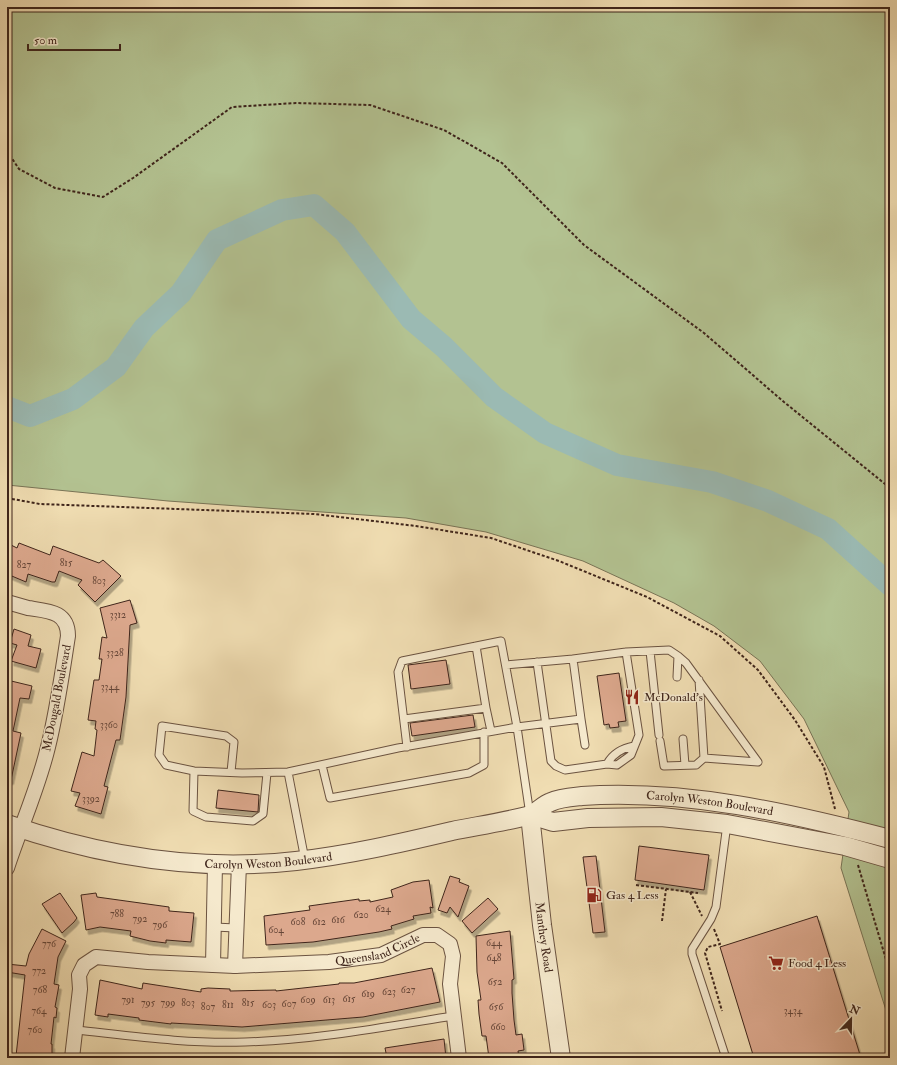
<svg xmlns="http://www.w3.org/2000/svg" width="897" height="1065" viewBox="0 0 897 1065" font-family="'IM FELL Double Pica',serif">
  <style>
    .green { fill: #b3c291; stroke: #797456 }
    .lines { fill: none; stroke-linecap: round; stroke-linejoin: round }
    .river { stroke: #9bbab3; stroke-width: 22 }
    .building { fill: #dca88d; stroke: #3f251b; filter: url(#shadow) }
    .service-casing { stroke: #6b5341; stroke-width: 9 }
    .minor-casing { stroke: #6b5341; stroke-width: 16 }
    .tertiary-casing { stroke: #6b5341; stroke-width: 20 }
    .path { stroke: #3f251b; stroke-width: 2; stroke-dasharray: 3 2; stroke-linecap: butt }
    .service { stroke: #f5e9cd; stroke-width: 7 }
    .minor { stroke: #f5e9cd; stroke-width: 14 }
    .tertiary { stroke: #f5e9cd; stroke-width: 18 }
    .labels { text-anchor: middle; dominant-baseline: central; stroke-width: 3; stroke-linejoin: round; paint-order: stroke }
    .number-label { font-size: 10px; fill: #664638 }
    .poi-label { font-size: 12px; fill: #3f251b; stroke: #f5e9cd; text-anchor: start }
    .street-label { font-size: 12px; fill: #3f251b; stroke: #f5e9cd }
  </style>
  <defs>
    <filter id="shadow"><feDropShadow dx="2.5" dy="4.5" stdDeviation="0" flood-color="#0004"/></filter>
  </defs>
  <rect width="100%" height="100%" fill="#f0ddb2"/>
  <filter id="stains"><feTurbulence type="fractalNoise" baseFrequency=".005" numOctaves="4"/><feColorMatrix values="0 0 0 0 .2 0 0 0 0 .09 0 0 0 0 .02 0 0 0 .5 -.17"/></filter>
  <radialGradient id="worn" r=".72"><stop offset=".6" stop-color="#630" stop-opacity="0"/><stop offset="1" stop-color="#630" stop-opacity=".3"/></radialGradient>
  <path class="green" d="M7,7H890V1023L841,868L849,812L804,719L760,661L714,626L674,603L583,561L486,532L406,518L168,501L7,485Z"/>
  <g class="lines">
    <path class="river" d="M7,407L30,416L73,399L116,367L144,328L181,293L217,240L282,210L314,205L345,232L411,319L444,347L494,397L545,433L617,465L712,482L768,501L828,529L890,585"/>
  </g>
  <path class="building" d="M7,543L17,548L19,543L50,555L53,546L99,563L103,560L121,576L95,602L78,585L82,580L59,571L55,582H52L28,574L26,582L7,574Z
    M130,600L137,623L130,625L126,697L120,740H116L104,786L108,787L101,814L75,806L80,793L71,791L82,752L94,756L97,730L95,729L96,721L88,720L94,680H99L102,659H99L102,637L107,638L100,608Z
    M14,629L31,635L28,646L41,649L36,668L11,661L17,645L10,643Z
    M446,660L450,684L411,689L408,665Z
    M619,673L626,721L618,722L619,727L610,728L609,724L604,725L597,676Z
    M7,680L32,686L29,699L20,698L13,731L21,733L11,780H7Z
    M473,715L475,727L412,736L410,723Z
    M218,790L259,795L258,812L216,808Z
    M639,846L709,855L704,890L635,880Z
    M596,856L605,932L593,933L583,857Z
    M450,876L460,879L459,882L469,886L458,917L450,907L447,913L438,910Z
    M429,880L433,908L430,907L431,913L413,916L414,919L391,926L392,929L379,932L313,942L266,945L264,916L310,910L309,906L359,899V901L370,900V902L393,897L391,890L413,882Z
    M60,893L77,918L74,922L62,933L42,904Z
    M96,893L97,897L169,907V911L194,913L191,942L166,940V943L150,941L130,936L131,931L100,927L86,930L81,895Z
    M488,898L498,909L472,933L462,921Z
    M817,916L861,1058H754L720,947Z
    M42,929L66,941L58,957L54,984L59,985L55,1007L57,1008L56,1018L54,1017L51,1044H52V1055L50,1058L16,1056L25,975L7,972V964L26,966L29,954Z
    M510,931L514,979L512,980V993L514,1020L516,1035L522,1034L524,1050L518,1051L519,1058H489L486,1036H482L479,1014L478,1000H481L477,972L476,936Z
    M432,968L440,1002L363,1017L242,1027L171,1023V1024L139,1020V1018L108,1014V1017L95,1015L100,980L142,989L143,983L201,992V989L208,988L230,989V991L276,990V991L339,984V983H354Z
    M444,1039L446,1058H387L385,1048Z"/>
  <g class="lines">
    <g class="service-casing">
      <path id="service" d="M476,646L486,708
        M650,651L659,735
        M573,659L626,652L669,650L678,656L686,663L758,762L704,758L696,765L664,766L660,741
        M537,662L551,761L556,766L565,770L607,764L617,765L631,755L639,735L626,652
        M677,677L678,656
        M699,680L704,758
        M404,719L486,708L491,731
        M581,719L585,745
        M683,739L685,765
        M407,747L398,672L402,661L501,641L517,727L581,719L573,659L506,665
        M607,764C613,753 623,748 634,746
        M322,765L330,798L469,773L484,765V732
        M194,771L193,811L206,817L253,821L263,814L267,773
        M231,772L234,742L226,736L162,726L159,755L166,765L194,771L242,773L288,772L398,748L517,727L530,815
        M288,772L305,860
        M214,927L236,928
        M76,1030C132,1036 188,1044 245,1042C315,1040 384,1027 453,1016
        M726,1058L692,954V949L711,919L716,907L727,824"/>
    </g>
    <g class="minor-casing">
      <g id="minor">
        <path d="M7,602C14,604 21,606 28,608C48,611 68,611 68,636C62,674 57,711 48,747C38,789 20,828 7,868"/>
        <path d="M213,965L215,864"/>
        <path d="M235,966L239,864"/>
        <path id="s1" d="M72,1058L80,989L79,975L84,965L96,957L148,962L235,966L329,962L381,955L423,935H437L450,944L453,956L450,984L459,1058"/>
      </g>
    </g>
    <g class="tertiary-casing">
      <g id="tertiary">
        <path d="M530,815L553,822L588,818L661,817L727,824L845,846L890,859"/>
        <path id="s2" d="M530,815L542,925L561,1058"/>
        <path id="s3" d="M7,824C100,856 198,872 296,861C349,855 401,843 452,831C477,826 503,822 527,816C536,814 542,805 551,802C559,798 573,797 582,796C685,789 791,813 890,839"/>
      </g>
    </g>
    <path class="path" d="M7,151L19,169L55,188L103,197L133,178L232,107L296,103L370,105L444,130L502,163L584,245L704,333L784,402L890,488
      M7,498L40,504L314,514L416,526L491,538L559,561L647,597L720,636L758,670L795,720L824,767L835,809
      M858,865L890,973
      M636,885L698,893
      M690,892L702,916
      M662,921L666,889
      M714,929L720,944L708,947L705,953L722,1011"/>
    <use href="#service" class="service"/>
    <use href="#minor" class="minor"/>
    <use href="#tertiary" class="tertiary"/>
  </g>
  <defs>
    <g id="restaurant-bare" transform="scale(1.2)"><path d="M-5-6h1v4h1v-4h1v4h1v-4h1v5L-1.5 .5V6h-2V.5L-5-1ZM5-6V6H3V1.5H1.5Q1.5-4 5-6Z" fill="#8f2418" stroke="#f5e9cd" stroke-width="2.5" paint-order="stroke"/></g>
    <g id="fuel-bare" transform="scale(1.2)"><path d="M-5.5-6h7V0h2V4h1.3V-2.5L3-4.5l.8-.8L6-3V5H2.5V1h-1V6h-7ZM-4.2-4.7v3.2H.2V-4.7Z" fill="#8f2418" stroke="#f5e9cd" stroke-width="2.5" paint-order="stroke"/></g>
    <g id="supermarket-bare" transform="scale(1.2)"><path d="M-6-5.5h2.5l.6 2H6L4.5 2H-2.5L-4.4-4H-6ZM-1.5 3.2a1.3 1.3 0 1 0 .1 0ZM3 3.2a1.3 1.3 0 1 0 .1 0Z" fill="#8f2418" stroke="#f5e9cd" stroke-width="2.5" paint-order="stroke"/></g>
  </defs>
  <g fill-rule="evenodd">
    <use href="#restaurant-bare" x="632" y="697"/>
    <use href="#fuel-bare" x="594" y="895"/>
    <use href="#supermarket-bare" x="776" y="963"/>
  </g>
  <g class="labels">
    <g class="number-label">
      <text x="66" y="563">815</text>
      <text x="24" y="565">827</text>
      <text x="99" y="581">803</text>
      <text x="118" y="615">3312</text>
      <text x="115" y="653">3328</text>
      <text x="110" y="687">3344</text>
      <text x="109" y="725">3360</text>
      <text x="91" y="799">3392</text>
      <text x="383" y="909">624</text>
      <text x="117" y="914">788</text>
      <text x="361" y="915">620</text>
      <text x="140" y="919">792</text>
      <text x="338" y="920">616</text>
      <text x="298" y="922">608</text>
      <text x="319" y="922">612</text>
      <text x="160" y="925">796</text>
      <text x="276" y="930">604</text>
      <text x="494" y="943">644</text>
      <text x="49" y="944">776</text>
      <text x="494" y="958">648</text>
      <text x="39" y="971">772</text>
      <text x="495" y="982">652</text>
      <text x="40" y="990">768</text>
      <text x="408" y="990">627</text>
      <text x="389" y="992">623</text>
      <text x="368" y="994">619</text>
      <text x="349" y="999">615</text>
      <text x="128" y="1000">791</text>
      <text x="308" y="1000">609</text>
      <text x="329" y="1000">613</text>
      <text x="148" y="1003">795</text>
      <text x="168" y="1003">799</text>
      <text x="188" y="1003">803</text>
      <text x="248" y="1003">815</text>
      <text x="289" y="1004">607</text>
      <text x="228" y="1005">811</text>
      <text x="269" y="1005">603</text>
      <text x="208" y="1007">807</text>
      <text x="496" y="1007">656</text>
      <text x="39" y="1011">764</text>
      <text x="793" y="1011">3434</text>
      <text x="498" y="1027">660</text>
      <text x="35" y="1030">760</text>
    </g>
    <g class="poi-label">
      <text x="644" y="697">McDonald's</text>
      <text x="606" y="895">Gas 4 Less</text>
      <text x="788" y="963">Food 4 Less</text>
    </g>
    <g class="street-label">
      <text transform="translate(57 698) rotate(-79)">McDougald Boulevard</text>
      <text stroke="none"><textPath href="#s3" startOffset="717">Carolyn Weston Boulevard</textPath></text>
      <text stroke="none"><textPath href="#s3" startOffset="266">Carolyn Weston Boulevard</textPath></text>
      <text stroke="none"><textPath href="#s2" startOffset="123">Manthey Road</textPath></text>
      <text stroke="none"><textPath href="#s1" startOffset="393">Queensland Circle</textPath></text>
    </g>
  </g>
  <rect width="897" height="1065" fill="none" stroke="#f0ddb2" stroke-width="24"/>
  <rect x="8" y="8" width="881" height="1049" fill="none" stroke="#3f251b" stroke-width="2"/>
  <rect x="12" y="12" width="873" height="1041" fill="none" stroke="#3f251b"/>
  <g transform="translate(851 1019) rotate(22)" stroke="#f5e9cd" stroke-width="3" paint-order="stroke">
  <path d="M0-3L7 15L0 10L-7 15Z" fill="#3f251b"/>
  <text y="-6" font-size="11" font-weight="bold" text-anchor="middle" fill="#3f251b">N</text>
  </g>
  <path d="M28 44v6h92v-6" fill="none" stroke="#3f251b" stroke-width="2"/>
  <text x="34" y="44" font-size="12" fill="#3f251b" stroke="#f5e9cd" stroke-width="3" paint-order="stroke">50 m</text>
  <rect width="100%" height="100%" filter="url(#stains)"/>
  <rect width="100%" height="100%" fill="url(#worn)"/>
</svg>
